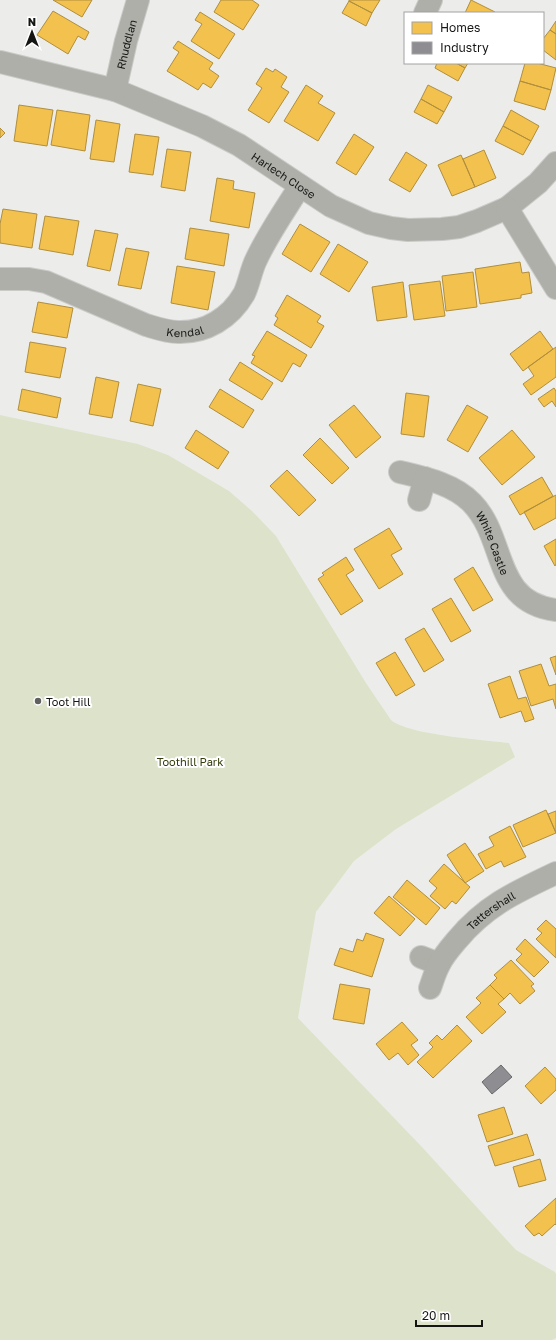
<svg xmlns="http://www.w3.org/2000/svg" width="556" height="1340" viewBox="0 0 556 1340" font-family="'Golos Text',sans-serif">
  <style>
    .green { fill: #dde3cb }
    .homes { fill: #f2c14e; stroke: #b08e3d }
    .industry { fill: #8d8d92; stroke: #69696c }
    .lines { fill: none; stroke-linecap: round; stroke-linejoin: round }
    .minor-casing { stroke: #cacac9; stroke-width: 24 }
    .minor { stroke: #adafa8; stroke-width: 22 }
    .poi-dot { fill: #60615f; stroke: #fff; stroke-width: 1.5 }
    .labels { text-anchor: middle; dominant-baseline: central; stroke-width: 4; stroke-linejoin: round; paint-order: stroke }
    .street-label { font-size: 11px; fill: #151614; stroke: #fff }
    .poi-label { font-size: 11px; fill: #151614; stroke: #fff; text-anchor: start }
    .park-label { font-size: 11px; fill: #333c0b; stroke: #fff }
  </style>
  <rect width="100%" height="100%" fill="#ecedea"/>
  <path class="green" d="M0,415L138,444L168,455L229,491L252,511L276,536L366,683L391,720C409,735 484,740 509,743L515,757L396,829L354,861L316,912L298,1018L422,1147L516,1250L555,1272L556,1274V1338L552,1340H0Z"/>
  <path class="homes" d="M53,0H92L82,17Z
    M221,0H252L259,5L243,30L214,12Z
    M349,0H380L372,13L349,1Z
    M471,0L495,12V13H465Z
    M349,1L372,13L366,26L342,13Z
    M53,11L89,32L85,40L78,36L68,54L37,35Z
    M200,12L235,34L219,59L191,41L202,24L195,20Z
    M556,21V34L550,30Z
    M550,30L556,34V60L543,50V39Z
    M178,41L213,63L209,69L219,76L211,88L203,83L198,90L167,71L179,52L173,48Z
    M437,63H456L465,68L458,81L435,68Z
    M456,63H468L465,68Z
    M525,63H537L556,68L551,90L520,81Z
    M266,68L273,72L275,69L287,77L281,87L289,92L269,123L248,110L262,88L256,84Z
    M520,81L551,90L545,110L514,101Z
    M306,85L323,96L318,103L335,113L318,141L284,121Z
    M428,85L452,97L444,112L421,99Z
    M421,99L444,112L437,124L414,112Z
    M19,105L53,110L47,146L14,141Z
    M57,110L90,115L85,151L51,145Z
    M511,110L539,126L531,141L503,126Z
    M96,120L120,124L114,162L90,159Z
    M503,126L531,141L523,155L495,141Z
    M0,128L5,133L0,138Z
    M135,134L159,137L153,175L129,172Z
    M354,134L374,147L356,175L336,163Z
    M167,149L191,152L185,191L161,187Z
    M484,150L496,178L475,187L463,159Z
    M406,152L427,165L410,192L389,180Z
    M461,155L475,187L452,196L438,165Z
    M217,178L234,181L233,189L255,193L249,228L210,221Z
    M3,209L37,214L32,248L0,243V224Z
    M45,216L79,221L73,255L39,249Z
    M300,224L330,242L311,272L282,254Z
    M190,228L229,234L224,266L185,259Z
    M95,230L118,234L110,271L87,266Z
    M338,244L368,262L349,292L320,274Z
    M126,248L149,252L141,289L118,285Z
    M520,262L522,273L529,272L532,293L521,295V298L480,304L475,269Z
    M177,266L215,272L208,310L171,303Z
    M473,272L477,307L446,311L442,276Z
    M440,281L445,316L414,320L409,285Z
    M403,282L407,317L377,321L372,287Z
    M287,295L321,316L317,322L324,326L311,348L274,325L278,318L275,316Z
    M38,302L73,308L67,338L32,332Z
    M267,331L307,355L300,367L293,363L282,382L251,363L255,356L252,355Z
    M540,331L553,349L523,371L510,354Z
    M30,342L66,348L60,378L25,372Z
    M556,347V377L531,395L523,384L534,376L528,367Z
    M240,362L273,383L262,400L229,380Z
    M96,377L119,382L112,418L89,414Z
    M138,384L161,389L153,426L130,421Z
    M554,388L556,391V407L552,401L544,407L538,399Z
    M22,389L61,398L57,418L18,410Z
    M220,389L254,410L243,428L209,407Z
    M406,393L429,396L424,437L401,434Z
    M354,405L381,437L356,458L329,425Z
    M467,405L488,417L468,452L447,440Z
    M196,430L229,452L218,469L185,448Z
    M512,430L535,457L502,485L479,458Z
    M320,438L349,468L332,484L303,455Z
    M287,470L316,500L299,516L270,486Z
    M542,477L553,496L520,515L509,496Z
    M556,495V518L534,530L524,512Z
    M389,528L402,549L391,555L403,574L379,589L354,549Z
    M556,539V564L555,566L544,546Z
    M346,557L354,570L346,575L363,601L341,615L318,579L324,575L322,573Z
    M473,567L493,600L473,611L454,579Z
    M451,598L471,631L451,642L432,609Z
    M424,628L444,660L424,672L405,639Z
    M395,652L415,685L396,696L376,663Z
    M556,656V675L550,658Z
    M541,664L549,686L556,684V709L553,699L531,706L519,671Z
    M510,676L518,699L526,697L534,719L525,722L521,711L500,718L488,684Z
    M546,810L556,833L523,847L513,825Z
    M556,811V833L548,814Z
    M510,826L526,857L504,867L501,861L486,869L478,854L494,846L489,837Z
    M465,843L484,871L465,883L447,855Z
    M444,864L470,887L456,904L452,901L445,909L430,896L437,888L429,881Z
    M407,880L440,908L426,925L393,897Z
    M389,896L415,919L400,936L374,913Z
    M546,920L556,929V958L536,939L542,933L537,929Z
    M366,933L384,939L372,977L334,965L340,948L353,952L357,939L363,941Z
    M525,939L549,962L534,977L516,960L522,954L516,949Z
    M511,960L534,984L531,986L535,991L520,1004L510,993L504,999L490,985L497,978L494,975Z
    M340,984L370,989L364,1024L333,1019Z
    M490,985L504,999L498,1004L506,1012L482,1034L466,1017L481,1003L476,998Z
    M402,1022L418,1040L411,1045L419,1055L408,1065L398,1053L389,1060L376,1044Z
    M457,1025L472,1041L433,1078L417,1062L433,1047L429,1043L437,1035L442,1040Z
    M545,1067L556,1079V1090L541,1104L525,1086Z
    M504,1107L513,1134L487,1142L478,1115Z
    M527,1134L534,1155L495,1166L488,1146Z
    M540,1159L546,1180L519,1187L513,1167Z
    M556,1198V1225L555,1224L542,1236L539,1233L534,1236L525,1226Z"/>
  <path class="industry" d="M501,1065L512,1077L492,1094L482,1082Z"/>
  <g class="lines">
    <g class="minor-casing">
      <g id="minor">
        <path d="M425,13L431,0"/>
        <path id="s1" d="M0,62L115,90L202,126L239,145L331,206L369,223L391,228L408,230L442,229L459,227L477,221L507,208L538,183L556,163"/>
        <path id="s2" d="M115,90L126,41L138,0"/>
        <path d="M507,208L556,288"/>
        <path id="s3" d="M0,279H29L46,282L146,325C156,328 167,332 178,332C206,333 230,318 244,294C249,284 251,270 256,260C268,234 285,210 300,186"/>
        <path id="s4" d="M400,472C425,478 454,484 472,503C507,539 492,602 556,610"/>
        <path d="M419,500L425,478"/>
        <path d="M421,957L439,964"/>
        <path id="s5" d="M430,988C433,980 435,972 439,965C443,956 451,947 457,940C486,905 516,892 556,873"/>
      </g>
    </g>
    <use href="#minor" class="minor"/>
  </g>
  <circle class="poi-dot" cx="38" cy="701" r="4"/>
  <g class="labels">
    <g class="street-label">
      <text stroke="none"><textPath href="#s2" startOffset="47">Rhuddlan</textPath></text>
      <text stroke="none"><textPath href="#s1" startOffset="308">Harlech Close</textPath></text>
      <text stroke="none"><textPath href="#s3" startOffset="195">Kendal</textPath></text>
      <text stroke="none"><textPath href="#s4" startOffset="125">White Castle</textPath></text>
      <text stroke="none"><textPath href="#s5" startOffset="101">Tattershall</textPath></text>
    </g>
    <g class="poi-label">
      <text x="46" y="701">Toot Hill</text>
    </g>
    <g class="park-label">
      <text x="190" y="761">Toothill Park</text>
    </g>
  </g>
  <rect x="404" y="12" width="140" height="52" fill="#ffffff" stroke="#a1a2a1"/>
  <rect x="412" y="22" width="20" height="12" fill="#f2c14e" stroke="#a1a2a1"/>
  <text x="440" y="32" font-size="12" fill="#151614">Homes</text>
  <rect x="412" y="42" width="20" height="12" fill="#8d8d92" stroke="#a1a2a1"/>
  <text x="440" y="52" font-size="12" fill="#151614">Industry</text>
  <g transform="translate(32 32)" stroke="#ffffff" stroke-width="3" paint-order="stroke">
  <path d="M0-3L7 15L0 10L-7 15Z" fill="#151614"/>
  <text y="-6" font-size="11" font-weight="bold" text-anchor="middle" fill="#151614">N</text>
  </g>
  <path d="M416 1320v6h66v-6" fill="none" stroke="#151614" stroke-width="2"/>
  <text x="422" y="1320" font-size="12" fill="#151614" stroke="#ffffff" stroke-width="3" paint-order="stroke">20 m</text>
</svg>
